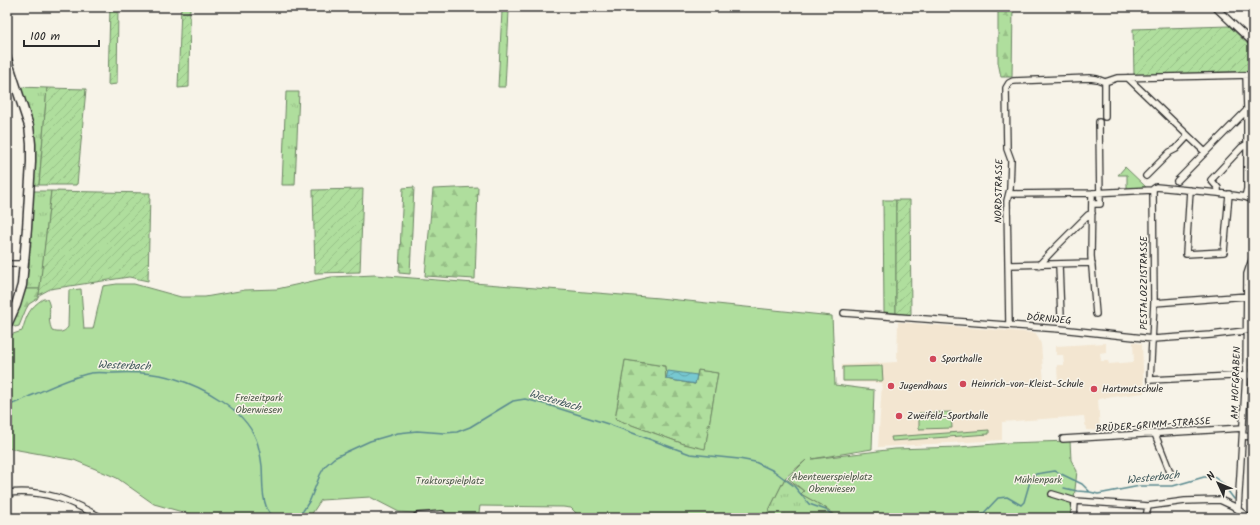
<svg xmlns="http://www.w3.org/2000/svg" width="1260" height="525" viewBox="0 0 1260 525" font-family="Kalam,sans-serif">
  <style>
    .built { fill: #f3e6d1 }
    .grass { fill: url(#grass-tufts); stroke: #6d8464 }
    .forest { fill: url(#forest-firs); stroke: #6d8464 }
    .park { fill: #afde9d; stroke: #6d8464; fill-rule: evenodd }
    .garden { fill: url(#garden-furrows); stroke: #6d8464 }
    .water { fill: url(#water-waves); stroke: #59898f }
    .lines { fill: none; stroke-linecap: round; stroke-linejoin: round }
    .stream { stroke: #59898f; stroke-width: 1.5 }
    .street-casing { stroke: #2b2b2b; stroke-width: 8 }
    .secondary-casing { stroke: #2b2b2b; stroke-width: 11 }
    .street { stroke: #f7f3e8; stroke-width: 5.5 }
    .secondary { stroke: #f7f3e8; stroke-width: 8 }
    .poi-dot { fill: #d1495b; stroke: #f7f3e8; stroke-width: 1.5 }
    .labels { text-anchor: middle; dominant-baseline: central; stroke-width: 3; stroke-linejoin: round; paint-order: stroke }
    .street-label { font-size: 10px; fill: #2b2b2b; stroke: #f7f3e8 }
    .poi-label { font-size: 10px; fill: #2b2b2b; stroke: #f7f3e8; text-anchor: start }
    .park-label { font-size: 10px; fill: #4c5848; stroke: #f7f3e8 }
    .water-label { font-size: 11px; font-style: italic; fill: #425a5d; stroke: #f7f3e8 }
  </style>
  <defs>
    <pattern id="grass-tufts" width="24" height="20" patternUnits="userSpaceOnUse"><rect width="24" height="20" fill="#afde9d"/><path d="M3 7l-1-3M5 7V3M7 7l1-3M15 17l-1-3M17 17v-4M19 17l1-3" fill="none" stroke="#97bf87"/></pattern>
    <pattern id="forest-firs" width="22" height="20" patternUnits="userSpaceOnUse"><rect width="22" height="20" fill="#afde9d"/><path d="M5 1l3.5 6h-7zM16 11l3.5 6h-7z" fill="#97bf87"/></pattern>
    <pattern id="garden-furrows" width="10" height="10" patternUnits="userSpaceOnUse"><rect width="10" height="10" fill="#afde9d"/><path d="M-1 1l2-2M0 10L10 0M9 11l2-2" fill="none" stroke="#97bf87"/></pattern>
    <pattern id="water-waves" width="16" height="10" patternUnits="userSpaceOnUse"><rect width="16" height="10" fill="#77c8d1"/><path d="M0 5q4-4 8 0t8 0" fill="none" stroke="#62a3aa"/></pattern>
  </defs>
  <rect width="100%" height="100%" fill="#f7f3e8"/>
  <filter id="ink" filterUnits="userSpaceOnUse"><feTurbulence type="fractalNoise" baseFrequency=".025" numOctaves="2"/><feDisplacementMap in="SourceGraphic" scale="8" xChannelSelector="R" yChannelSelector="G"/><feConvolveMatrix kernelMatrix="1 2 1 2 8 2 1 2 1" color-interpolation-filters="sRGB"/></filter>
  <g filter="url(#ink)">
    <path class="built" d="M898,322L1036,333L1041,344L1044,383H1050V384H1058L1057,365H1064L1063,355H1056V346L1106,343V352L1100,353L1101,361H1108L1109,364L1134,362L1133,342L1142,344L1144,393L1098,399L1100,431L1086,430L1084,416L1002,422V440L878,447L882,383L843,382L842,365L897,362Z"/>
    <path class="grass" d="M502,11H509L505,87H498Z
      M19,87L47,88L39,185H34L33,130Z
      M286,92H299L295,185H282Z
      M31,191H51L40,289H24L29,266Z
      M883,200H896V313L884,312Z
      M785,478L804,491L801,494L826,508L839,518H765Z"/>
    <path class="forest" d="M998,7H1013L1012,77H1001L998,62Z
      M414,187L410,274L399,273L403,188Z
      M478,187L475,279L425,276L433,189Z
      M24,289H40L39,295L37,299L29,304L26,309L19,326L15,327L11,324Z
      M625,360L665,366L666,379L695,384L698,370L718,373L705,450L684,444L615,419Z"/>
    <path class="park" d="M1125,167L1146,187L1127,189V175H1118Z
      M375,275L659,298L832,316L835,385L874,390L872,449L812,459L895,449L959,447L1007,443L1070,441L1071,460L1077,471L1072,518H839L826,508L801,494L804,491L788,478L806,460L785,478L765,518H581L571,508L563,507L480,506L479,513H415L399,512L370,497L321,500L311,515L305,518H219L200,517L154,504L117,478L74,460L7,448V336L22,331C27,315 29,308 43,299H47C52,307 48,316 50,324C50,325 52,330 52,331C59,333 64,333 68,327L69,290L81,289L84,329H93L103,286L117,284H134L181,297H205L245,290L277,289L331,277ZM625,360L665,366L666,379L695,384L698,370L718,373L705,449L684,444L615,419Z
      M882,366L883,381H843V367Z
      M951,412L952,428L919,429V413Z
      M989,430V434L892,441L891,437Z"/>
    <path class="garden" d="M110,7H118L117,84L108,85Z
      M181,7H190L189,87L178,88Z
      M1229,26L1253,49V71L1134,75L1133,29Z
      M47,88L86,89L77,185H39Z
      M1251,108L1253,110V187H1250Z
      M363,189L360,272L315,273L313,190Z
      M51,191L150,193L148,281L129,277L50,289L39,295Z
      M896,200H910L911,315L896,313Z"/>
    <path class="water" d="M668,371L697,375L695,384L666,379Z"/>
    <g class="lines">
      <path class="stream" d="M7,406C17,403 25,398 35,394C53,386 72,377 91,373C98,372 106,373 113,373C132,372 154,373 173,378C203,387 243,408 256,439C259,447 261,458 262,466C263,479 261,503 270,513C273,516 277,517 281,518
        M1064,488L1077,491L1090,492
        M289,518L295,517L303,511L310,500L320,475L325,466L334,458L346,452L370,441L398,433L417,431L444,433L457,432L470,427L513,401L525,399L548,405L608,424L690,454L739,459L755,462L774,471L794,486L809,504L826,510L837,518
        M979,518L998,498L1007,497L1021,505L1024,502L1031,478L1036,474L1055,471L1082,484L1090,492L1098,494L1140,486H1173L1204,477H1214L1222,483L1234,499"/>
      <g class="street-casing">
        <path id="street" d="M1215,7L1253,43
          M1128,78L1205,152
          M1105,82V117
          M1146,176L1170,152L1176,149L1188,136
          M1177,181L1247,110
          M1190,190L1186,254L1224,252L1229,194
          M1092,193L1091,256L1096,314
          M1218,193V188L1211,180L1242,147L1247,144
          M1009,194L1092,193L1152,190
          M1245,197L1247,189V110L1246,75
          M1253,200L1245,197L1218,193L1156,187L1153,189L1154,303L1150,380L1253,375
          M1092,204H1100L1099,122
          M7,264H24
          M1008,265L1092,263
          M1039,265L1056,247L1088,215L1092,213
          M1059,265L1061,317
          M1154,303L1248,296
          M844,313L1060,329L1153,339L1211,335L1253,330
          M1009,325L1007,201L1010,189L1011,160L1007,149L1006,88L1009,83L1013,81L1090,78L1097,79L1105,82L1117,78L1253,75
          M1155,434L1172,477
          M1243,436L1253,437
          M1063,439L1243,428
          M7,493C45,489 69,500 102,518
          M1052,494L1075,501L1148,506L1185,501L1220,500L1233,506L1249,518
          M1238,509L1246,374L1247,274L1250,265L1253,258
          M417,518V516L442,514V518
          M1074,518L1075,501
          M1146,518L1148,506"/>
      </g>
      <g class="secondary-casing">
        <path id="secondary" d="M7,59L29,126L31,144V162L27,228L22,285L16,305L7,325"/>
      </g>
      <use href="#street" class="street"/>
      <use href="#secondary" class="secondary"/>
    </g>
  </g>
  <g class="poi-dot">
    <circle cx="933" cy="359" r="4"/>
    <circle cx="963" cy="384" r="4"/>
    <circle cx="891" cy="386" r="4"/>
    <circle cx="1094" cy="389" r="4"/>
    <circle cx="899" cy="416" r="4"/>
  </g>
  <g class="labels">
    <g class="street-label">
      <text transform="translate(999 191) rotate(-89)">NORDSTRASSE</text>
      <text transform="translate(1144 283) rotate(-90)">PESTALOZZISTRASSE</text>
      <text transform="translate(1049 319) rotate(5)">DÖRNWEG</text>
      <text transform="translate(1236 383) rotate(-88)">AM HOFGRABEN</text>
      <text transform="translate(1153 425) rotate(-4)">BRÜDER-GRIMM-STRASSE</text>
    </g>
    <g class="poi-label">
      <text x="941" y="359">Sporthalle</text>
      <text x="971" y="384">Heinrich-von-Kleist-Schule</text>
      <text x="899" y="386">Jugendhaus</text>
      <text x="1102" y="389">Hartmutschule</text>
      <text x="907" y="416">Zweifeld-Sporthalle</text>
    </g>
    <g class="park-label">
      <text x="259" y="398">Freizeitpark<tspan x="259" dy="12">Oberwiesen</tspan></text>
      <text x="832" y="477">Abenteuerspielplatz<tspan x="832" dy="12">Oberwiesen</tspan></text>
      <text x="1038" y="480">Mühlenpark</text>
      <text x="450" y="481">Traktorspielplatz</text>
    </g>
    <g class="water-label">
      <text transform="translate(124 366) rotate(2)">Westerbach</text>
      <text transform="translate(555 401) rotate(16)">Westerbach</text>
      <text transform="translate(1153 478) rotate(-6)">Westerbach</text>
    </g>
  </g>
  <rect width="1260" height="525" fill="none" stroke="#f7f3e8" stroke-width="24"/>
  <rect x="12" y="12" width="1236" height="501" fill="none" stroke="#2b2b2b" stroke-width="1.5" filter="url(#ink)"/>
  <g transform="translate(1218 483) rotate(314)" stroke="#f7f3e8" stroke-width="3" paint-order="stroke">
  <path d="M0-3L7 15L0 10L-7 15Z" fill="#2b2b2b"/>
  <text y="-6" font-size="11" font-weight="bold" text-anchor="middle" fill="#2b2b2b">N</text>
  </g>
  <path d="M24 40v6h75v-6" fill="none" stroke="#2b2b2b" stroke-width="2"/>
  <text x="30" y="40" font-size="12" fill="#2b2b2b" stroke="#f7f3e8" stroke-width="3" paint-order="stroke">100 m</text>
</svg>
